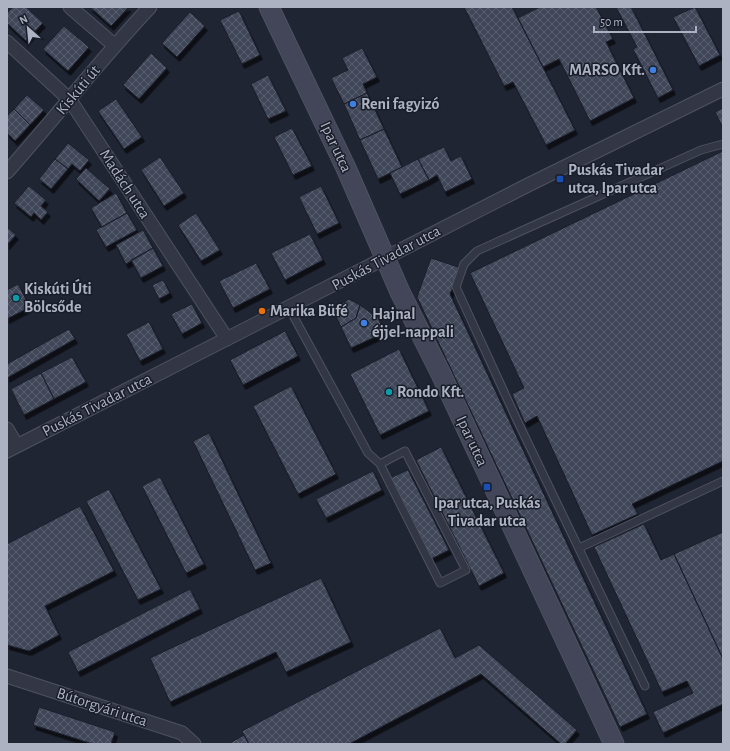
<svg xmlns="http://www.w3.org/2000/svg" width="730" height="751" viewBox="0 0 730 751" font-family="'Alegreya Sans',sans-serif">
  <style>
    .building { fill: url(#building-cross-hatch); stroke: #1b1f2b; filter: url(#shadow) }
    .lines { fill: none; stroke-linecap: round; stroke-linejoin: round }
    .lane-casing { stroke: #4e5260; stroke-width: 9 }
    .street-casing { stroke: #4e5260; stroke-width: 15 }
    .secondary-casing { stroke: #4e5260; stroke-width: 21 }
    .lane { stroke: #333745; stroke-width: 7 }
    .street { stroke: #333745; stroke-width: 13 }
    .secondary { stroke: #424658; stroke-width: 19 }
    .shop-dot { fill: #3f7fe0; stroke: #191d29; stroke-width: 1.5 }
    .transit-dot { fill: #1a4fb4; stroke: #191d29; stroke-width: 1.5 }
    .culture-dot { fill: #0f9aa8; stroke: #191d29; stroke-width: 1.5 }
    .food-dot { fill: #e8710a; stroke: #191d29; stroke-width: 1.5 }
    .labels { text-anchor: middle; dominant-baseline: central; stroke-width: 3; stroke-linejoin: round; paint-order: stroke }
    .poi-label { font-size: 16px; font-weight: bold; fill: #adb2c2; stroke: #191d29; text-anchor: start }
    .street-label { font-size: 16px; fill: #adb2c2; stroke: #191d29 }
  </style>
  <defs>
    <pattern id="building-cross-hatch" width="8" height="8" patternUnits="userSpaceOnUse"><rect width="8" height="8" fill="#414759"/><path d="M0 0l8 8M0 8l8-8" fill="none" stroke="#5a5f6f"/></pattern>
    <filter id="shadow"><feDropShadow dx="2.5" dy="4.5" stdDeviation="0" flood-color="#0009"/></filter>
  </defs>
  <rect width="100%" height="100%" fill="#202534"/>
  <path class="building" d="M13,7H26L43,23L26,41L7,23V13Z
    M90,7H129L111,26Z
    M464,7H512L575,130L546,145L513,82L504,86Z
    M540,7H596L613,39L606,42L634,98L590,121L559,59L543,67L518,18Z
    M616,7H631L673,90L658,98L633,49L637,47Z
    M695,7L720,55L699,66L673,17Z
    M239,11L260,55L242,64L220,20Z
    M190,12L205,26L177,57L162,43Z
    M64,26L89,47L68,71L43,49Z
    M362,48L377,77L363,84L367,93L344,104L331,78L348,70L342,58Z
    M151,53L167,68L139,99L123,85Z
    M268,75L286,111L268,119L251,84Z
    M367,93L384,129L360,140L344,104Z
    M27,95L44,110L30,125L14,109Z
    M116,99L142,137L124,149L98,111Z
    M723,108V128L715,112Z
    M14,109L30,125L15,141L7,133V116Z
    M292,128L312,166L293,175L274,137Z
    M384,129L402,167L378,179L360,140Z
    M68,143L89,160L80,171L72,164L68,169L55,159Z
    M444,147L451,161L461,156L472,179L445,192L437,175L429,180L418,159Z
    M723,151V461L632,504L638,514L592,535L537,416L525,423L512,394L524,388L470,273Z
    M160,157L184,193L164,206L141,170Z
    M55,159L68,169L51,189L39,179Z
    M418,159L429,180L400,194L390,173Z
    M86,168L110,189L99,201L76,179Z
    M29,186L46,200L41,206L48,212L41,220L34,213L31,217L14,203Z
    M321,186L339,223L317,234L299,197Z
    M116,193L127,213L102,227L91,208Z
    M127,213L137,230L106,247L96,230Z
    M196,213L220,250L201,261L178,225Z
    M7,227L16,235L7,245Z
    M143,230L153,248L126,264L116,245Z
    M310,234L323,260L285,280L271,253Z
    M153,248L163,266L141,278L131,260Z
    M431,258L461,268L450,294L647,714L620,727L417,297Z
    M256,263L270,289L233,308L219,281Z
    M163,280L170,293L159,299L152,285Z
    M18,284L30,307L7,319V290Z
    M349,299L360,305L356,318L341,327L333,310Z
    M192,304L202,323L182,334L171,314Z
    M360,305L379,319L384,333L351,348L341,327L356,318Z
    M149,322L163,349L140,361L126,334Z
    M69,329L75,339L7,378V364Z
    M285,331L298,356L243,385L230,360Z
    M399,349L429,411L380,435L350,374Z
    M72,357L86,382L54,399L41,373Z
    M41,373L54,399L24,415L11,389Z
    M291,386L336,474L298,494L253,406Z
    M209,433L271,563L255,570L193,441Z
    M441,447L504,573L479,586L416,460Z
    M408,470L449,550L431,559L390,478Z
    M373,471L382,490L326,518L316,499Z
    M160,477L204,564L186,573L142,486Z
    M109,489L161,589L138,600L86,501Z
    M80,506L114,571L45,606L59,635L29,651L7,645V544Z
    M644,524L661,560L674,554L723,659V704L663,733L653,712L693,693L687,681L662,692L594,547Z
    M723,532V659L674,554Z
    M321,578L351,642L286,672L276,652L170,702L150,658Z
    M190,589L200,609L78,672L68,652Z
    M440,628L455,658L479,645L577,730L565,744H561L481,674L349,744H249L242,731Z
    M39,707L115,732L111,744H93L33,725Z
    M244,735L249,744H228Z"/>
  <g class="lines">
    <g class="lane-casing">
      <path id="lane" d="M289,308L368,453L380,464L440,583L466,570L405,451L380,464
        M579,548L723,481
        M645,686L516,418L456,287L464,264L477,251L701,150L723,144"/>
    </g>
    <g class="street-casing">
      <path id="street" d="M70,7L114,45
        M7,42L70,100L227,339
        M7,172C55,118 100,60 150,7
        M7,429L17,446
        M7,451L528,185L723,89
        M7,676L182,733L194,744"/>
    </g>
    <g class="secondary-casing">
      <path id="secondary" d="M269,7L346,168L400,292L441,374L614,744"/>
    </g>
    <use href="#lane" class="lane"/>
    <use href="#street" class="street"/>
    <use href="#secondary" class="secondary"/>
  </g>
  <g class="shop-dot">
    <circle cx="653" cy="70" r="4"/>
    <circle cx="353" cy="104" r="4"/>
    <circle cx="364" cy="323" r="4"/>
  </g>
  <g class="transit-dot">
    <rect x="556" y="175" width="8" height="8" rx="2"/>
    <rect x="483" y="483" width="8" height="8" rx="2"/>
  </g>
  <g class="culture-dot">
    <circle cx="16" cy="298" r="4"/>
    <circle cx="389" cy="392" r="4"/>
  </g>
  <circle class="food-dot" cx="262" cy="311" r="4"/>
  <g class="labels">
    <g class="poi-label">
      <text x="645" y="70" text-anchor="end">MARSO Kft.</text>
      <text x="361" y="104">Reni fagyizó</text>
      <text x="568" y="170">Puskás Tivadar<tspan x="568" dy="18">utca, Ipar utca</tspan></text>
      <text x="24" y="289">Kiskúti Úti<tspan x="24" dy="18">Bölcsőde</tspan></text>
      <text x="270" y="311">Marika Büfé</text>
      <text x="372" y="314">Hajnal<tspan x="372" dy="18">éjjel-nappali</tspan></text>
      <text x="397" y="392">Rondo Kft.</text>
      <text x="487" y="503" text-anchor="middle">Ipar utca, Puskás<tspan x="487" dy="18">Tivadar utca</tspan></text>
    </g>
    <g class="street-label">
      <text transform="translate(78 90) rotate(-50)">Kiskúti út</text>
      <text transform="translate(336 147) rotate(65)">Ipar utca</text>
      <text transform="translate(125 184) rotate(57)">Madách utca</text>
      <text transform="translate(386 258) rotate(-28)">Puskás Tivadar utca</text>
      <text transform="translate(97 405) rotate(-27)">Puskás Tivadar utca</text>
      <text transform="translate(472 441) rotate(65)">Ipar utca</text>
      <text transform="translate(102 707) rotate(18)">Bútorgyári utca</text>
    </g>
  </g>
  <rect width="730" height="751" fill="none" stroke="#adb2c2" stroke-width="16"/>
  <g transform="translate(28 28) rotate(333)" stroke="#191d29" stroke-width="3" paint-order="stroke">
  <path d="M0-3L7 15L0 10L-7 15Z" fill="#adb2c2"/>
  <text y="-6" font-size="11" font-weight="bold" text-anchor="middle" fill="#adb2c2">N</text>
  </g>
  <path d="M594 26v6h102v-6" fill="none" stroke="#adb2c2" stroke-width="2"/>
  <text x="600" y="26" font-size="12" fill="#adb2c2" stroke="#191d29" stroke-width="3" paint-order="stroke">50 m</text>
</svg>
